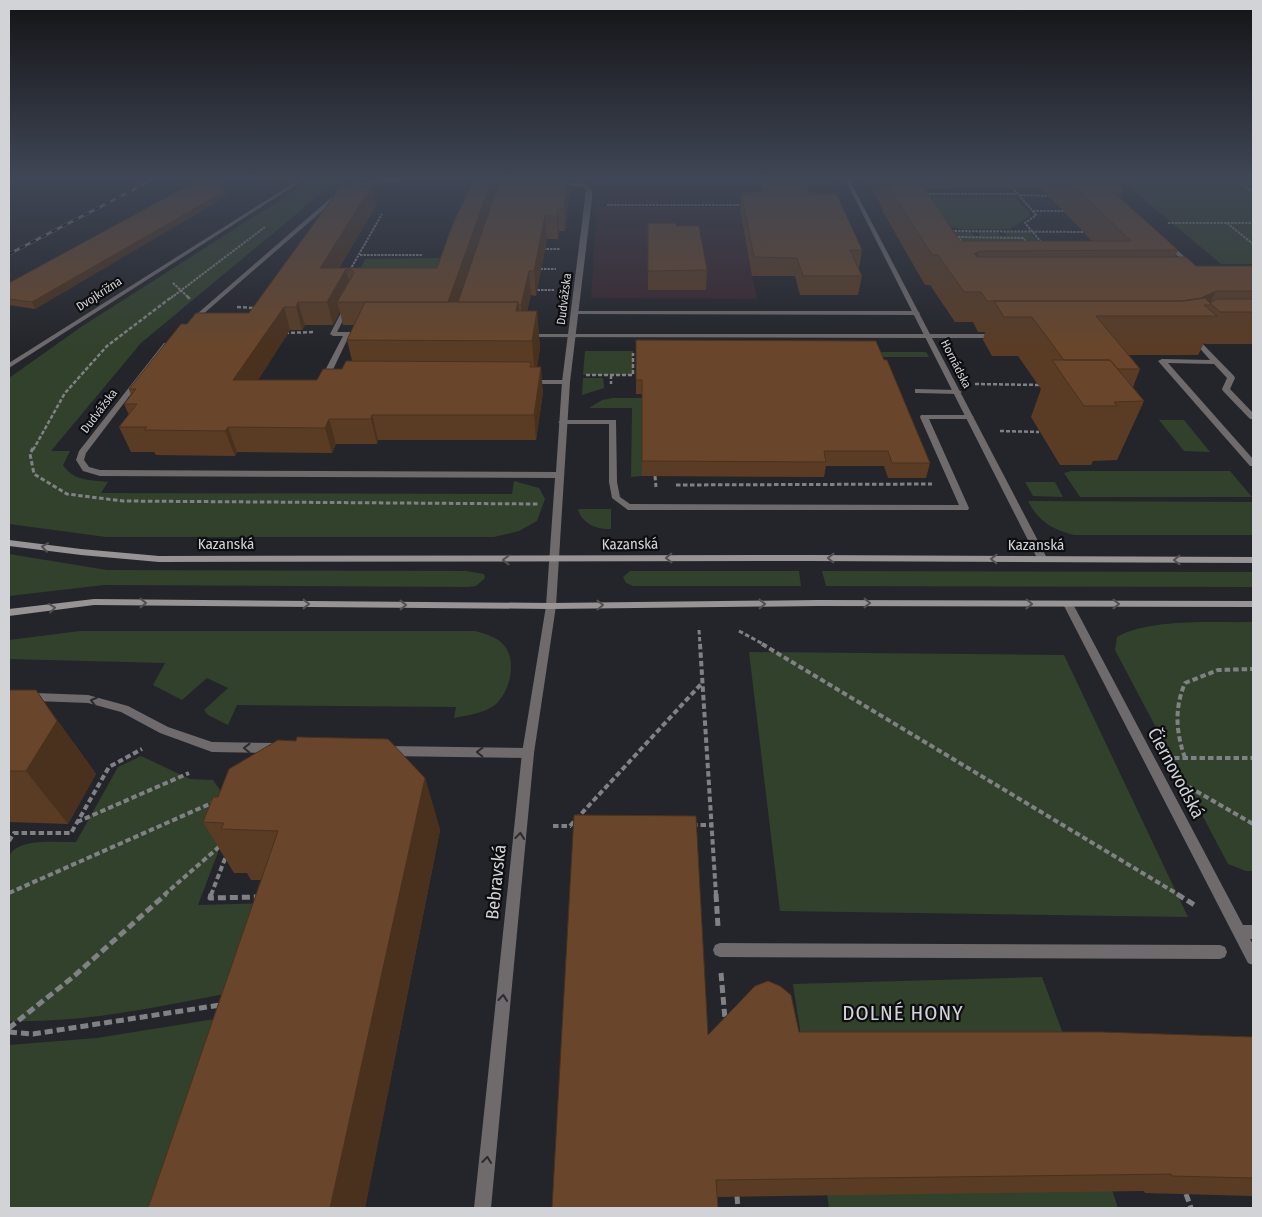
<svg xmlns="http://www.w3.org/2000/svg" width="1262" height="1217" viewBox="0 0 1262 1217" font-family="'Fira Sans Condensed',sans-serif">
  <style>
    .education { fill: #39272f }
    .green { fill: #32412b }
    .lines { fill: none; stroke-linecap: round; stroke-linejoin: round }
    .path-far4 { stroke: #808185; stroke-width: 2; stroke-dasharray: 2.5 1; stroke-linecap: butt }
    .path-far3 { stroke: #808185; stroke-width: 2.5; stroke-dasharray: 4 2; stroke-linecap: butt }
    .path-far2 { stroke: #808185; stroke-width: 3; stroke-dasharray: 4.5 2.5; stroke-linecap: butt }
    .path-far1 { stroke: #808185; stroke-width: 4; stroke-dasharray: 5.5 3; stroke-linecap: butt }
    .path { stroke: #808185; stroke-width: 5; stroke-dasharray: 8 4; stroke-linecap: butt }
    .service { fill: #6f6b6c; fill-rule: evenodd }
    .pedestrian { fill: #6f6b6c; fill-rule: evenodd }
    .minor { fill: #6f6b6c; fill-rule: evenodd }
    .tertiary { fill: #6f6b6c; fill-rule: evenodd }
    .secondary { fill: #989394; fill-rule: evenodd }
    .rail-casing { stroke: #76777b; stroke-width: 3 }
    .rail { stroke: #0e0e11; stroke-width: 2; stroke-dasharray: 6; stroke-linecap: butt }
    .wall { fill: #5a3c25; fill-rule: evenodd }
    .shaded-wall { fill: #4a311e }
    .building { fill: #69462b; stroke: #4a311e }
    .oneway { stroke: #535052 }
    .oneway2 { stroke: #2b2a2c }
    .labels { text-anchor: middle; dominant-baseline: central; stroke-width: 4.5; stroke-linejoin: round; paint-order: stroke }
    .far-street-label { font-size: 12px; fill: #d2d3d7; stroke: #0e0e11 }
    .street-label { font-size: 15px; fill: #d2d3d7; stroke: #0e0e11 }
    .near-street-label { font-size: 18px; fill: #d2d3d7; stroke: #0e0e11 }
    .near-quarter-label { font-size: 21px; letter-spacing: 1px; fill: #d2d3d7; stroke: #0e0e11 }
  </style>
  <rect width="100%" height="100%" fill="#24252a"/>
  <path class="education" d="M578,179H831L842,203L596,204L597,184Z
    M597,206L738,207L757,299L591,298Z"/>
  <path class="green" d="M313,179H345L330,186L141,343L51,451H70L63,465C73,481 91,480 108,482L101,493L512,494L514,481L539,488L545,499L537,521L519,531L494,537H106L9,524V378L81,327Z
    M1119,179H1253V264H1221Z
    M926,197H1015L1031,215L1010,229H960L940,224Z
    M945,232H971L974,236H980L978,232H998L1001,236H1007L1004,232H1030L1056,264L992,260Z
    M440,258L431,284H353L365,259Z
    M585,351H633V375H583Z
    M878,352H926L929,357H880Z
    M583,378H603L604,388L582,395Z
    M613,398H642V476L631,477L632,408H589L602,400Z
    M1159,420H1184L1210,452L1184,451Z
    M1071,471H1230L1252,497H1080L1064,473Z
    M1025,482H1055L1063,497L1033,496Z
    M1028,501L1253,502V535H1074C1052,529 1039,522 1028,501Z
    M578,509H611V529C597,530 581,523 578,509Z
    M9,554L107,570L466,571L484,574L485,578L476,586L468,587L104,585L9,596Z
    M630,571H799L801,586H633L626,583L623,577Z
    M822,571L1253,572V587L826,586Z
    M1253,622V871H1246L1228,864L1115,650L1117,637C1151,618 1213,623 1253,622Z
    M80,631H475C485,634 495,636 503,644C518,660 510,692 495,705C483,714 467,715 454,718L456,707L237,705L228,725L208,715L204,710L228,688L207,678L182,700L153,685L165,663L9,659V640Z
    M749,652L1064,655L1188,917L780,911Z
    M141,756L190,779L213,780L234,810L198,905L274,903L245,990C166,1005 90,1023 9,1021V856C19,837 57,843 76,842L118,767Z
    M1042,977L1066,1042L803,1050L793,984Z
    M215,1019L167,1208H9V1045L97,1038Z
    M1112,1190L1118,1208H829L827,1194Z"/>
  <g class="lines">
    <path class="path-far4" d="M1005,179L1036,215L1025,223L1042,243
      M1234,179L1253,192
      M926,194H1017
      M1020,195L1051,196
      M607,205H744
      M1033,211H1066
      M1168,223H1253
      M1227,223L1253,244
      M951,231L1084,232
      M958,237L1023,238L1040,258H974Z
      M543,249H560
      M360,255H422
      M537,269H556
      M350,270L382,214
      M173,283L189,298
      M534,290H554
      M171,298L265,227"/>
    <path class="path-far3" d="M187,296L190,299
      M237,307L255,308
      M285,333L315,332
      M586,375H633V353
      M611,375V384
      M975,384L1042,385
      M1000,431L1039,432
      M33,450L65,393L107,346L173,296"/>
    <path class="path-far2" d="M33,448L30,454L34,474L67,494L123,501L538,504
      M655,476L656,487
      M676,485L932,484
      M699,630L700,645
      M739,631L765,645"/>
    <path class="path-far1" d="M700,644L716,895
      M762,644L1179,895
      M1174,758H1253
      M1185,758C1176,732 1174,709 1185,683L1218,670L1253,669
      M1189,787L1253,824
      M77,822L189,773
      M692,825H712
      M553,826H571
      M570,826L702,683
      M9,841L14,833H71L109,767L142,749
      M9,893L214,802
      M164,895L220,846
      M211,895L226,856"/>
    <path class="path" d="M211,894L210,898L258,897
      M716,894L718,927
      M1177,894L1196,906
      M721,973L725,1019
      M9,1028L73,977L166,894
      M9,1032L33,1034L220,1005
      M1186,1194L1191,1208
      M737,1196L738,1208"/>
    <path class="service" d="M347,305L350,307L337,332H363L366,334L363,336H349L328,380L321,382L320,380L343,336H333L330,334L344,307Z
      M574,311H917L920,313L917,315L572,314L571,313Z
      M523,334H929L932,336L929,338L525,337L523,336Z
      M1193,335L1195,336L1234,376L1235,378L1230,389L1253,413V419H1250L1223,391L1222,389L1227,378L1214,364L1168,363L1253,459V466H1250L1158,361L1162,359L1210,360L1190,337Z
      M526,380H566L570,382L566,384H529L525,382Z
      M915,389L958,390L962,392L958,394L918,393H915Z
      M921,415H970L974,417L970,419H929L969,508L968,510H628L612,498L609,482V424H562L558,422L562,420H616L617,482L620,497L630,504L959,505L920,417Z
      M9,692L88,695L128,706L168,727L212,742L278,743L282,745L284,748L282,751L278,753L212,752L160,733L121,712L88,703L9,700Z
      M387,746L528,748L532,750L534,753L532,756L528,758L387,756L383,754L381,751L383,748Z"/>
    <path class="pedestrian" d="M720,943L1220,945L1225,947L1227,952L1225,957L1220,959L720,957L715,955L713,950L715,945Z"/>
    <path class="minor" d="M392,179L512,180L514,181L512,182C461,182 391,173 344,192L194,322H190V320L340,190L356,184Z
      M845,179H849L930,334H996L999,336L996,338H932L1048,560L1046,562H1040L1038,560Z
      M556,180L588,185L592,190V199L570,382L556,606L534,753L491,1208H474L522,753L546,606L555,478L100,476L83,471L76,460L79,451L164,343H168V345L86,453L84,460L89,467L100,470L556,472L562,382L586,190L584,187L554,182Z
      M1165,243H1169L1194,265V267H1190L1165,245Z
      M1068,601L1073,604L1243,925H1253V939H1250L1253,944V965L1248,963L1063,604Z"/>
    <path class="tertiary" d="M300,179H305L9,368V363Z"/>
    <path class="secondary" d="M9,540L81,549L159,556L810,555L1253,557V563L810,561L159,562L81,555L9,546Z
      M94,599L551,603L818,600L1253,601V607L818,606L551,609L94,605L9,616V609Z"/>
    <g class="rail-casing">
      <path id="rail" d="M9,254L154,179"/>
    </g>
    <use href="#rail" class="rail"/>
  </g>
  <path class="wall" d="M500,179H568L569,197L565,231H559L558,239H547L536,296L531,295L527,311H537L540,348L537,367L543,392L536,440H378L377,444H336L332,453L237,452L235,456L156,455L154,452H131L119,427L129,415L124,404L131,395L129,389L187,324L249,313L376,206L339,268H437L495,193ZM340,312L343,325H354L347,340L352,361L342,369L317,380H258L290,330H302L305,325H333Z
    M759,179H804L810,193L862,250L859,269H858L862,276L858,295H800L795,276H752L740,210L741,193H763Z
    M865,179H1114L1121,185L1120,188L1124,191L1121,199L1178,250L1175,257L1196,266H1253V344H1205L1204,343L1198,355H1129L1140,369L1133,387L1144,401L1117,460L1093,461L1091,465H1060L1031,417L1041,389L1018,356H992L983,340L985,332H978L973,322H955L930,285H925L882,210L883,208ZM1041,188L1092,241H960L925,189Z
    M227,196L35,309L9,305V283Z
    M648,223L676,226L707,270L706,290H648Z
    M636,340L884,360L930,463L926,478H888L884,466H826L824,477L642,476V394H636Z
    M9,690L74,743L96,774L68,824L9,822Z
    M425,778L440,830L365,1208H148L261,880H251L247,873H234L203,822Z
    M799,1032L1253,1037V1196L1145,1193L1144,1191L717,1197L708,1035Z"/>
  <path class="shaded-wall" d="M492,179H494L495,195L457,305L446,307Z
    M567,179L569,197L565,231L564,209Z
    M372,186L376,206L325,290L320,268Z
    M225,191L227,196L35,309L32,302Z
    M558,209L559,231L558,239L557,216Z
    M545,216L547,239L536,296L534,271Z
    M979,251L971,280L974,254Z
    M346,269L351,291L337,302L340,312L333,325L327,302Z
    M529,271L531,295L523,330L521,305Z
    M1216,291L1209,305H1204L1180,301Z
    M298,302L305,325L302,330L296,307Z
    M518,302L522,338L516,311Z
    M284,307L290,330L242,405L233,380Z
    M537,311L540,348L535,378L532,341Z
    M541,367L543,392L536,440L534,415Z
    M372,415L378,440L377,444L371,419Z
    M329,419L336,444L332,453L325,428Z
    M228,427L237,452L235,456L225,431Z
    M36,690L96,774L68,824L26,771Z
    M425,778L440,830L365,1208H330Z"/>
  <path class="building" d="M200,179H218L225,191L32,302L9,299V283Z
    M474,179H492L448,302H337L354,273L352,270L346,269L327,302H298L296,307H284L233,380H317L323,369H342L346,361L531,362L530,367H541L534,415H372L371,419H329L325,428L228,427L225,431L144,430L147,427H119L137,404H124L136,389H129L181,324H187L196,313H249L342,185L372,186L320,268H437L452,226Z
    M500,179H567L564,209H558L557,216H545L534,271H529L521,305H518V302H458Z
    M766,179H804L810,193H836L862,250H850L862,276H803L797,258L754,257L741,193L770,192Z
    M887,179H918L960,241H1131L1067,179H1114L1121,185H1116L1124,191H1112L1178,250L979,251L974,254L977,257H1186L1196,266H1253V291H1216L1201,298L1180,301H987L981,292H964L938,255H932L887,184H890Z
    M648,223H676V226H699L707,270L648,271Z
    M1205,298L1212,305H1204L1217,316H1096L1140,369H1118L1110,360H1064L1032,317H1004L994,301H1184Z
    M1217,299H1253V312H1220L1210,303Z
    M365,302H518L516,311H537L532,341L347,340Z
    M636,340L876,341L884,360H887L930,463H892L888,451H824L826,462L642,461V380H636Z
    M1052,360H1110L1144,401L1114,402L1117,406H1084Z
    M9,690H36L57,721L26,771H9Z
    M297,737L388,739L425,778L330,1208H148L278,831L221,829L224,823L203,822L213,797H218L229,769L278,740L296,741Z
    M574,815L696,816L708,1035L755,986L768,981L780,986L791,995L799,1032H1101L1253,1037V1178L1172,1176L1171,1174L716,1180L718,1208H552Z"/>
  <defs><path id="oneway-chevron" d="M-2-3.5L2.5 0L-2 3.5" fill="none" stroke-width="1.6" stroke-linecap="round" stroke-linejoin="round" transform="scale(1.25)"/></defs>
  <g class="oneway">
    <use href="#oneway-chevron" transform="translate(45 547) rotate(-172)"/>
    <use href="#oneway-chevron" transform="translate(669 558) rotate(179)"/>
    <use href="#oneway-chevron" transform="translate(831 558) rotate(-179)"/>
    <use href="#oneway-chevron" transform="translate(994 559) rotate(-179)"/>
    <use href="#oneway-chevron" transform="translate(506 560) rotate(-180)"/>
    <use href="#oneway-chevron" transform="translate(1177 560) rotate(-180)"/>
    <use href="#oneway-chevron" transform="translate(143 603)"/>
    <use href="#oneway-chevron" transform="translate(867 603)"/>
    <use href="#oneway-chevron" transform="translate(306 604)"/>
    <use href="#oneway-chevron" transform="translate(762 604) rotate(-1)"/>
    <use href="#oneway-chevron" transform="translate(1029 604) rotate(1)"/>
    <use href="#oneway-chevron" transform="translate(1116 604)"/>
    <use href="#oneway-chevron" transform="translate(403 605)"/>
    <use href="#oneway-chevron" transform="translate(600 605) rotate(-1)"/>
    <use href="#oneway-chevron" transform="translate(52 608) rotate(-7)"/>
  </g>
  <g class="oneway2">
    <use href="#oneway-chevron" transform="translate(94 701) rotate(-166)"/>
    <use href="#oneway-chevron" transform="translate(247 748) rotate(-179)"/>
    <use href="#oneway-chevron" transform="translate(480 752) rotate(-179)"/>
    <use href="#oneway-chevron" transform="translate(520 836) rotate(-84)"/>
    <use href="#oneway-chevron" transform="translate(503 998) rotate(-84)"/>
    <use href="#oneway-chevron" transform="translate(487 1160) rotate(-84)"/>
  </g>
  <linearGradient id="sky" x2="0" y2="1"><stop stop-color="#141417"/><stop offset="0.51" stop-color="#3f4655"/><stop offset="1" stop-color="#3f4655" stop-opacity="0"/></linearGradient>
  <rect width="1262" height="349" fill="url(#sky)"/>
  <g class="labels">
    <g class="far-street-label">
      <text transform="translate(99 294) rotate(-33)">Dvojkrížna</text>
      <text transform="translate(564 299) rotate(-83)">Dudvážska</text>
      <text transform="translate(956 364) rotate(63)">Hornádska</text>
      <text transform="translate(99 411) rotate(-53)">Dudvážska</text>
    </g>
    <g class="street-label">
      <text x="226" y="544">Kazanská</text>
      <text transform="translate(630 544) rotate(-1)">Kazanská</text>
      <text x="1036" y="545">Kazanská</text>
    </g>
    <g class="near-street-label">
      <text transform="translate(1176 773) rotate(62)">Čiernovodská</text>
      <text transform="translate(496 882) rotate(-84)">Bebravská</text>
    </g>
    <g class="near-quarter-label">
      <text x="903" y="1013">DOLNÉ HONY</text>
    </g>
  </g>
  <rect width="1262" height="1217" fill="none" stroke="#d2d3d7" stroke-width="20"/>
</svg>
